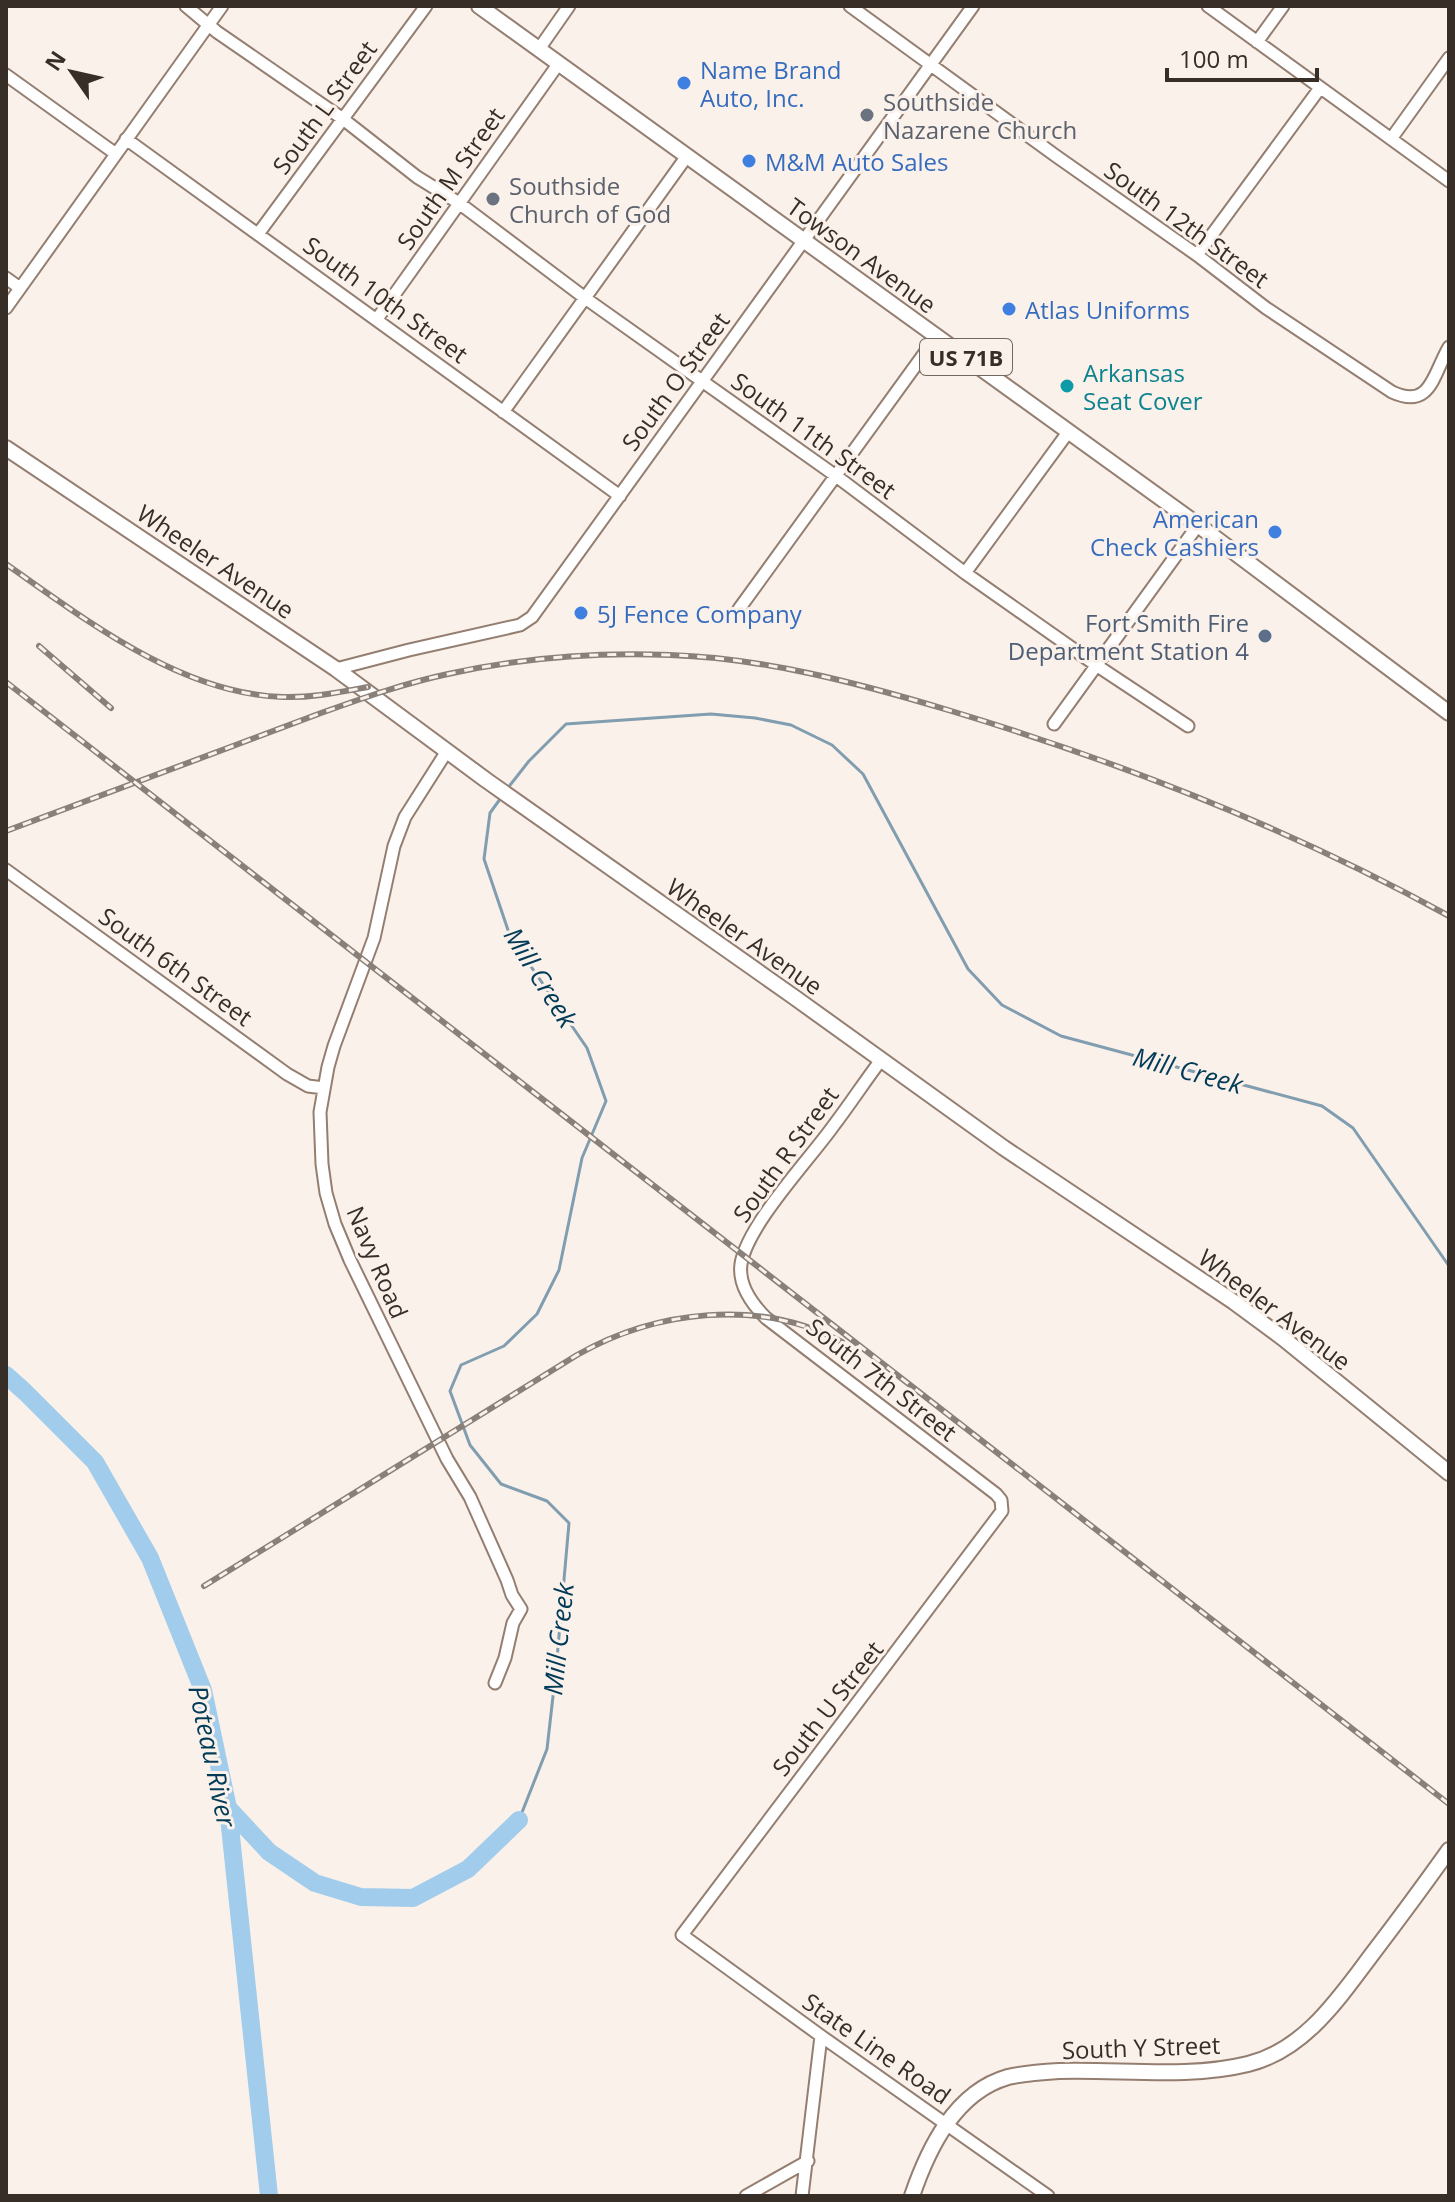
<svg xmlns="http://www.w3.org/2000/svg" width="1455" height="2202" viewBox="0 0 1455 2202" font-family="'Open Sans',sans-serif">
  <style>
    .lines { fill: none; stroke-linecap: round; stroke-linejoin: round }
    .stream { stroke: #819db0; stroke-width: 3 }
    .river { stroke: #a1cceb; stroke-width: 18 }
    .minor-casing { stroke: #947e70; stroke-width: 15 }
    .major-casing { stroke: #947e70; stroke-width: 18 }
    .minor { stroke: #fff; stroke-width: 11 }
    .major { stroke: #fff; stroke-width: 14 }
    .rail-casing { stroke: #89807a; stroke-width: 6 }
    .rail { stroke: #fbf1eb; stroke-width: 3; stroke-dasharray: 9; stroke-linecap: butt }
    .shop-dot { fill: #3f7fe0; stroke: #fbf1eb; stroke-width: 3 }
    .worship-dot { fill: #6b7280; stroke: #fbf1eb; stroke-width: 3 }
    .culture-dot { fill: #0f9aa8; stroke: #fbf1eb; stroke-width: 3 }
    .service-dot { fill: #5c6f8a; stroke: #fbf1eb; stroke-width: 3 }
    .labels { text-anchor: middle; dominant-baseline: central; stroke-width: 6; stroke-linejoin: round; paint-order: stroke }
    .shield { fill: #fbf1eb; stroke: #726862; stroke-width: 2 }
    .shield-label { font-size: 22px; font-weight: bold; fill: #372e28 }
    .shop-label { font-size: 24px; fill: #366cbe; stroke: #fbf1eb; text-anchor: start }
    .worship-label { font-size: 24px; fill: #5b616d; stroke: #fbf1eb; text-anchor: start }
    .street-label { font-size: 24px; fill: #372e28; stroke: #fbf1eb }
    .culture-label { font-size: 24px; fill: #0d838f; stroke: #fbf1eb; text-anchor: start }
    .service-label { font-size: 24px; fill: #4e5e75; stroke: #fbf1eb; text-anchor: end }
    .water-label { font-size: 26px; font-style: italic; fill: #023b58; stroke: #fbf1eb }
  </style>
  <rect width="100%" height="100%" fill="#fbf1eb"/>
  <g class="lines">
    <path class="stream" d="M507,789L529,761L566,724L711,714L755,718L791,725L832,745L863,774L968,969L1002,1005L1061,1036L1322,1106L1353,1128L1449,1266
      M503,795L490,813L484,859L510,936L587,1048L606,1101L582,1158L559,1270L537,1314L504,1346L461,1365L450,1391L470,1445L501,1484L547,1501L569,1523L556,1670L547,1749L519,1820"/>
    <path class="river" d="M6,1375L25,1392L95,1462L150,1558L203,1690L228,1808L269,2196
      M228,1808L269,1852L315,1883L361,1897L413,1898L468,1869L519,1820"/>
    <g class="minor-casing">
      <path id="minor" d="M186,6L217,32L343,119L417,177L459,203L585,298L836,476L965,573L1096,665L1188,726
        M850,6L1056,156L1197,255L1266,308L1392,392C1431,410 1433,374 1449,347
        M1208,6L1449,181
        M1257,42L1283,6
        M539,49L569,6
        M6,75L116,154
        M126,139L620,496
        M1391,139L1449,58
        M258,234L426,6
        M1197,255L1320,88
        M6,278L20,288
        M6,308L222,6
        M377,319L559,63
        M503,412L687,156
        M965,573L1069,431
        M739,609L937,336
        M336,669L409,650L520,625L532,617L973,6
        M1054,724L1198,525
        M447,751L405,817L394,846L374,938L334,1046L328,1067L320,1112L322,1164L326,1193L335,1224L350,1260L447,1459L470,1497L507,1580L512,1595L521,1609L513,1623L505,1658L495,1683
        M6,870L287,1074L308,1086L324,1088
        M881,1060C865,1081 850,1104 834,1125C810,1159 747,1225 741,1264C738,1285 752,1304 766,1318L996,1494L1001,1500L1002,1511L682,1935L821,2036L1048,2196
        M746,2196L808,2161
        M802,2196L821,2036"/>
    </g>
    <g class="major-casing">
      <path id="major" d="M479,6L1198,525L1449,713
        M6,448L336,669L486,780L794,997L1004,1148L1234,1302L1284,1339L1449,1473
        M912,2196C928,2149 955,2092 1008,2077C1025,2073 1042,2072 1059,2071C1121,2069 1187,2079 1248,2064C1305,2050 1339,1998 1373,1953C1399,1919 1424,1885 1449,1850"/>
    </g>
    <use href="#minor" class="minor"/>
    <use href="#major" class="major"/>
    <g class="rail-casing">
      <path id="rail" d="M6,564C86,620 181,694 283,697C312,698 340,692 368,687
        M39,646L111,708
        M6,682L1449,1804
        M6,831L321,713C363,698 405,683 448,674C520,658 596,652 670,655C764,658 858,683 948,710C1121,762 1291,829 1449,916
        M204,1586L577,1355C656,1310 760,1298 842,1342"/>
    </g>
    <use href="#rail" class="rail"/>
  </g>
  <g class="shop-dot">
    <circle cx="684" cy="83" r="8"/>
    <circle cx="749" cy="161" r="8"/>
    <circle cx="1009" cy="309" r="8"/>
    <circle cx="1275" cy="532" r="8"/>
    <circle cx="581" cy="613" r="8"/>
  </g>
  <g class="worship-dot">
    <circle cx="867" cy="115" r="8"/>
    <circle cx="493" cy="199" r="8"/>
  </g>
  <circle class="culture-dot" cx="1067" cy="386" r="8"/>
  <circle class="service-dot" cx="1265" cy="636" r="8"/>
  <g class="labels">
    <rect class="shield" x="920" y="339" width="92" height="36" rx="6"/>
    <g class="shield-label">
      <text x="966" y="357">US 71B</text>
    </g>
    <g class="shop-label">
      <text x="700" y="69">Name Brand<tspan x="700" dy="28">Auto, Inc.</tspan></text>
      <text x="765" y="161">M&amp;M Auto Sales</text>
      <text x="1025" y="309">Atlas Uniforms</text>
      <text x="1259" y="518" text-anchor="end">American<tspan x="1259" dy="28">Check Cashiers</tspan></text>
      <text x="597" y="613">5J Fence Company</text>
    </g>
    <g class="worship-label">
      <text x="883" y="101">Southside<tspan x="883" dy="28">Nazarene Church</tspan></text>
      <text x="509" y="185">Southside<tspan x="509" dy="28">Church of God</tspan></text>
    </g>
    <g class="street-label">
      <text transform="translate(324 107) rotate(-54)">South L Street</text>
      <text transform="translate(450 178) rotate(-55)">South M Street</text>
      <text transform="translate(1187 224) rotate(36)">South 12th Street</text>
      <text transform="translate(862 255) rotate(36)">Towson Avenue</text>
      <text transform="translate(386 299) rotate(36)">South 10th Street</text>
      <text transform="translate(675 381) rotate(-54)">South O Street</text>
      <text transform="translate(814 435) rotate(36)">South 11th Street</text>
      <text transform="translate(216 561) rotate(34)">Wheeler Avenue</text>
      <text transform="translate(745 936) rotate(35)">Wheeler Avenue</text>
      <text transform="translate(176 966) rotate(36)">South 6th Street</text>
      <text transform="translate(785 1154) rotate(-54)">South R Street</text>
      <text transform="translate(378 1262) rotate(67)">Navy Road</text>
      <text transform="translate(1275 1309) rotate(37)">Wheeler Avenue</text>
      <text transform="translate(882 1379) rotate(38)">South 7th Street</text>
      <text transform="translate(827 1708) rotate(-52)">South U Street</text>
      <text transform="translate(1141 2047) rotate(-2)">South Y Street</text>
      <text transform="translate(877 2048) rotate(35)">State Line Road</text>
    </g>
    <g class="culture-label">
      <text x="1083" y="372">Arkansas<tspan x="1083" dy="28">Seat Cover</tspan></text>
    </g>
    <g class="service-label">
      <text x="1249" y="622">Fort Smith Fire<tspan x="1249" dy="28">Department Station 4</tspan></text>
    </g>
    <g class="water-label">
      <text transform="translate(541 977) rotate(58)">Mill Creek</text>
      <text transform="translate(1188 1070) rotate(15)">Mill Creek</text>
      <text transform="translate(558 1639) rotate(-84)">Mill Creek</text>
      <text transform="translate(213 1756) rotate(78)">Poteau River</text>
    </g>
  </g>
  <rect width="1455" height="2202" fill="none" stroke="#372e28" stroke-width="16"/>
  <g transform="translate(72 72) rotate(304)" stroke="#fbf1eb" stroke-width="6" paint-order="stroke">
  <path d="M0-6L14 30L0 20L-14 30Z" fill="#372e28"/>
  <text y="-12" font-size="22" font-weight="bold" text-anchor="middle" fill="#372e28">N</text>
  </g>
  <path d="M1167 68v12h150v-12" fill="none" stroke="#372e28" stroke-width="4"/>
  <text x="1179" y="68" font-size="24" fill="#372e28" stroke="#fbf1eb" stroke-width="6" paint-order="stroke">100 m</text>
</svg>
